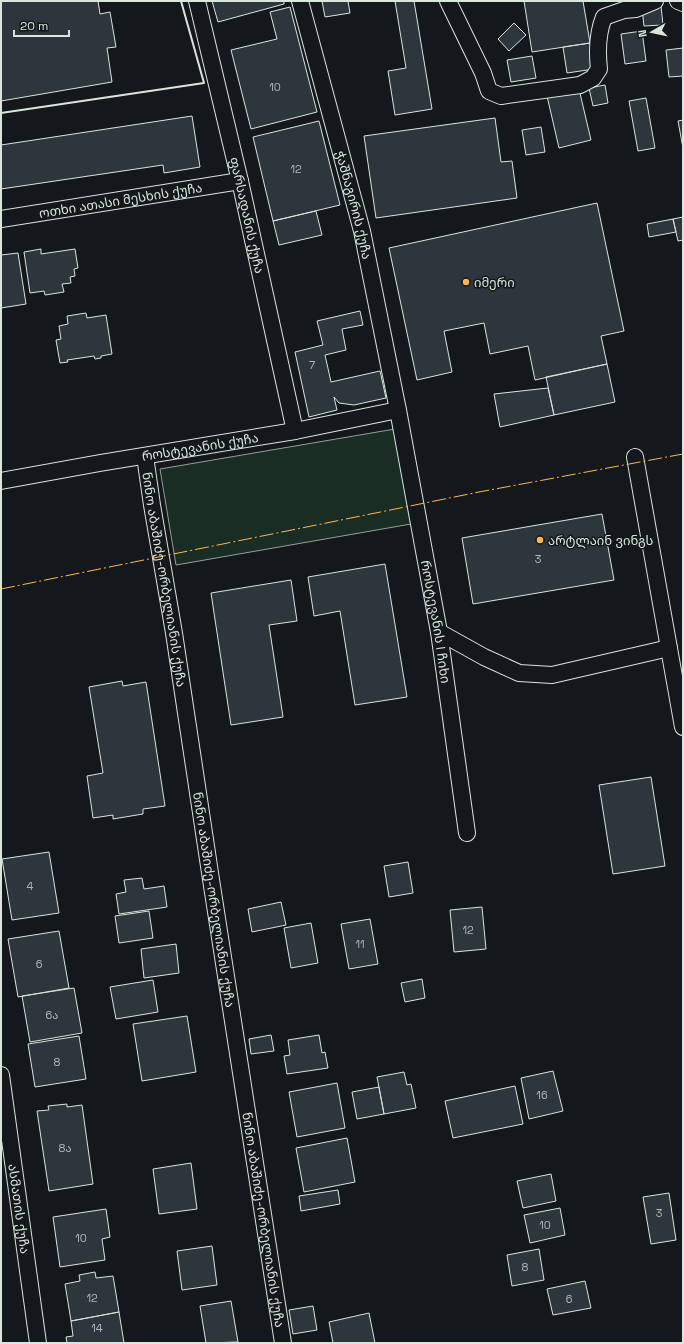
<svg xmlns="http://www.w3.org/2000/svg" width="684" height="1344" viewBox="0 0 684 1344" font-family="'Space Grotesk','Noto Sans Georgian',sans-serif">
  <style>
    .green { fill: #1a2d24; stroke: #939e99 }
    .building { fill: #2c363c; stroke: #d8e6dc }
    .lines { fill: none; stroke-linecap: round; stroke-linejoin: round }
    .minor-casing { stroke: #d8e6dc; stroke-width: 18 }
    .minor { stroke: #14181c; stroke-width: 16 }
    .wall { stroke: #d8e6dc; stroke-width: 2 }
    .power { stroke: #ffb74d; stroke-width: 1; stroke-dasharray: 14 3 2 3; stroke-linecap: butt }
    .poi-dot { fill: #ffb74d; stroke: #14181c; stroke-width: 1.5 }
    .labels { text-anchor: middle; dominant-baseline: central; stroke-width: 3; stroke-linejoin: round; paint-order: stroke }
    .number-label { font-size: 11px; fill: #adbab4 }
    .street-label { font-size: 13px; fill: #d8e6dc; stroke: #14181c }
    .poi-label { font-size: 13px; fill: #d8e6dc; stroke: #14181c; text-anchor: start }
  </style>
  <rect width="100%" height="100%" fill="#14181c"/>
  <path class="green" d="M395,429L411,524L176,565L160,469Z"/>
  <path class="building" d="M1,1H98L100,14L110,12L116,47L107,48L112,82L1,101Z
    M212,1H284V4L218,22Z
    M322,1H348L350,13L325,17Z
    M395,1H414L432,109L395,115L388,71L406,68Z
    M524,1H583L590,43L532,52Z
    M661,6L663,25L644,26L642,8Z
    M290,7L317,112L251,129L231,50L277,39L270,12Z
    M514,23L526,35L509,51L498,39Z
    M642,31L646,61L625,64L621,34Z
    M590,43L594,69L567,73L563,47Z
    M683,48V76L669,77L666,50Z
    M532,56L536,78L511,82L507,60Z
    M605,85L608,103L593,106L589,88Z
    M579,89L591,140L559,148L547,96Z
    M646,98L655,148L638,151L629,101Z
    M192,116L200,167L164,173L163,165L1,189V145Z
    M495,118L501,162L512,161L517,198L376,218L364,136Z
    M683,120V148L678,121Z
    M319,121L340,205L273,221L253,137Z
    M541,127L545,152L526,155L522,130Z
    M597,203L624,331L601,336L607,364L535,380L528,346L490,354L484,323L444,331L452,372L417,380L389,248Z
    M316,211L322,235L279,245L273,221Z
    M683,217V240L678,241L673,219Z
    M673,219L676,232L649,237L647,224Z
    M41,249V254L75,249L78,268L74,269L75,276L70,277L71,283L62,284L64,292L45,295L44,291L30,293L24,252Z
    M18,253L26,304L1,308V255Z
    M360,311L363,325L342,329L346,350L325,355L331,382L380,371L386,398L354,405L339,403L334,397L337,410L309,417L295,352L323,345L317,321Z
    M86,313L87,318L106,315L112,354L101,356V358L95,359L94,356L67,360L68,362L60,363L56,340L61,339L59,326L68,324L67,316Z
    M607,364L615,402L554,415L546,377Z
    M548,388L554,415L500,427L494,394Z
    M602,514L614,580L473,604L462,538Z
    M385,564L407,697L355,705L340,611L314,616L308,577Z
    M291,580L297,621L269,625L283,717L231,725L211,593Z
    M122,681L123,686L146,682L165,806L143,809V814L113,819V815L93,818L87,776L103,773L89,687Z
    M651,777L665,866L613,874L599,785Z
    M49,852L59,913L12,920L2,859Z
    M408,862L413,893L389,897L384,866Z
    M142,878L144,889L164,886L167,907L119,914L116,894L126,892L124,880Z
    M281,902L286,925L252,932L248,909Z
    M482,907L486,949L454,952L450,910Z
    M149,911L153,938L119,943L115,916Z
    M370,919L378,964L349,969L341,924Z
    M311,923L318,963L291,968L284,928Z
    M59,931L69,988L18,997L8,939Z
    M176,944L179,973L144,978L141,949Z
    M422,979L425,998L405,1002L401,983Z
    M153,980L158,1012L116,1019L110,987Z
    M74,988L82,1033L30,1042L22,996Z
    M187,1016L196,1072L142,1081L133,1024Z
    M271,1035L274,1051L251,1054L249,1039Z
    M319,1035L322,1053L325,1052L328,1068L287,1074L284,1056L290,1055L288,1040Z
    M79,1036L86,1079L35,1087L28,1044Z
    M553,1071L563,1111L529,1119L521,1078Z
    M404,1072L407,1085L411,1084L416,1108L384,1114L377,1077Z
    M337,1083L345,1128L297,1137L289,1092Z
    M515,1086L523,1124L453,1138L445,1101Z
    M379,1087L384,1114L357,1119L352,1092Z
    M67,1104V1107L82,1105L93,1184L49,1191L37,1111L49,1110L48,1106Z
    M347,1138L355,1182L304,1192L296,1148Z
    M191,1163L197,1209L159,1214L153,1169Z
    M551,1174L556,1201L523,1208L517,1181Z
    M338,1190L340,1204L301,1211L299,1196Z
    M669,1193L676,1240L651,1244L643,1197Z
    M560,1208L565,1235L530,1243L524,1215Z
    M106,1209L110,1237L102,1239L105,1260L60,1267L53,1217Z
    M212,1246L217,1285L182,1290L177,1251Z
    M539,1249L544,1280L512,1286L507,1255Z
    M95,1272L96,1278L113,1276L119,1312L71,1321L65,1284L80,1281L79,1275Z
    M585,1281L591,1308L553,1315L547,1289Z
    M231,1301L238,1342L206,1343L200,1306Z
    M313,1306L317,1330L293,1334L289,1310Z
    M119,1312L124,1343H67L66,1337L73,1336L71,1321Z
    M369,1313L375,1343H333L329,1322Z"/>
  <g class="lines">
    <g class="minor-casing">
      <g id="minor">
        <path id="s1" d="M197,1L240,181L295,431"/>
        <path id="s2" d="M300,1L362,231L398,410L439,632L467,833"/>
        <path d="M448,1L483,73L489,91L501,96L580,85L593,78L599,69C597,51 597,34 604,17L624,10L636,9L655,1"/>
        <path d="M678,1L683,3"/>
        <path id="s3" d="M1,219L240,181"/>
        <path id="s4" d="M145,456L152,505L174,633L212,886L283,1343"/>
        <path d="M635,457L683,727"/>
        <path id="s5" d="M1,481L100,463L295,431L398,410"/>
        <path d="M439,632L484,657L519,673L552,675L669,648"/>
        <path id="s6" d="M1,1075L38,1343"/>
      </g>
    </g>
    <use href="#minor" class="minor"/>
    <path class="wall" d="M1,113L204,83L181,1"/>
    <path class="power" d="M1,589L479,492L683,454"/>
  </g>
  <g class="poi-dot">
    <circle cx="466" cy="282" r="4"/>
    <circle cx="540" cy="540" r="4"/>
  </g>
  <g class="labels">
    <g class="number-label">
      <text x="275" y="87">10</text>
      <text x="296" y="169">12</text>
      <text x="312" y="365">7</text>
      <text x="538" y="559">3</text>
      <text x="30" y="886">4</text>
      <text x="468" y="930">12</text>
      <text x="360" y="944">11</text>
      <text x="39" y="964">6</text>
      <text x="52" y="1015">6ა</text>
      <text x="57" y="1062">8</text>
      <text x="542" y="1095">16</text>
      <text x="65" y="1148">8ა</text>
      <text x="659" y="1213">3</text>
      <text x="545" y="1225">10</text>
      <text x="81" y="1238">10</text>
      <text x="525" y="1267">8</text>
      <text x="92" y="1298">12</text>
      <text x="569" y="1299">6</text>
      <text x="97" y="1328">14</text>
    </g>
    <g class="street-label">
      <text stroke="none"><textPath href="#s3" startOffset="121">ოთხი ათასი მესხის ქუჩა</textPath></text>
      <text stroke="none"><textPath href="#s2" startOffset="211">ჭაშნაგირის ქუჩა</textPath></text>
      <text stroke="none"><textPath href="#s1" startOffset="220">ფარსადანის ქუჩა</textPath></text>
      <text stroke="none"><textPath href="#s5" startOffset="202">როსტევანის ქუჩა</textPath></text>
      <text stroke="none"><textPath href="#s4" startOffset="125">ნინო აბაშიძე-ორბელიანის ქუჩა</textPath></text>
      <text stroke="none"><textPath href="#s2" startOffset="636">როსტევანის I ჩიხი</textPath></text>
      <text stroke="none"><textPath href="#s4" startOffset="449">ნინო აბაშიძე-ორბელიანის ქუჩა</textPath></text>
      <text stroke="none"><textPath href="#s6" startOffset="135">ასმათის ქუჩა</textPath></text>
      <text stroke="none"><textPath href="#s4" startOffset="773">ნინო აბაშიძე-ორბელიანის ქუჩა</textPath></text>
    </g>
    <g class="poi-label">
      <text x="474" y="282">იმერი</text>
      <text x="548" y="540">არტლაინ ვინგს</text>
    </g>
  </g>
  <rect width="684" height="1344" fill="none" stroke="#d8e6dc" stroke-width="4"/>
  <g transform="translate(652 32) rotate(261)" stroke="#14181c" stroke-width="3" paint-order="stroke">
  <path d="M0-3L7 15L0 10L-7 15Z" fill="#d8e6dc"/>
  <text y="-6" font-size="11" font-weight="bold" text-anchor="middle" fill="#d8e6dc">N</text>
  </g>
  <path d="M14 30v6h55v-6" fill="none" stroke="#d8e6dc" stroke-width="2"/>
  <text x="20" y="30" font-size="12" fill="#d8e6dc" stroke="#14181c" stroke-width="3" paint-order="stroke">20 m</text>
</svg>
